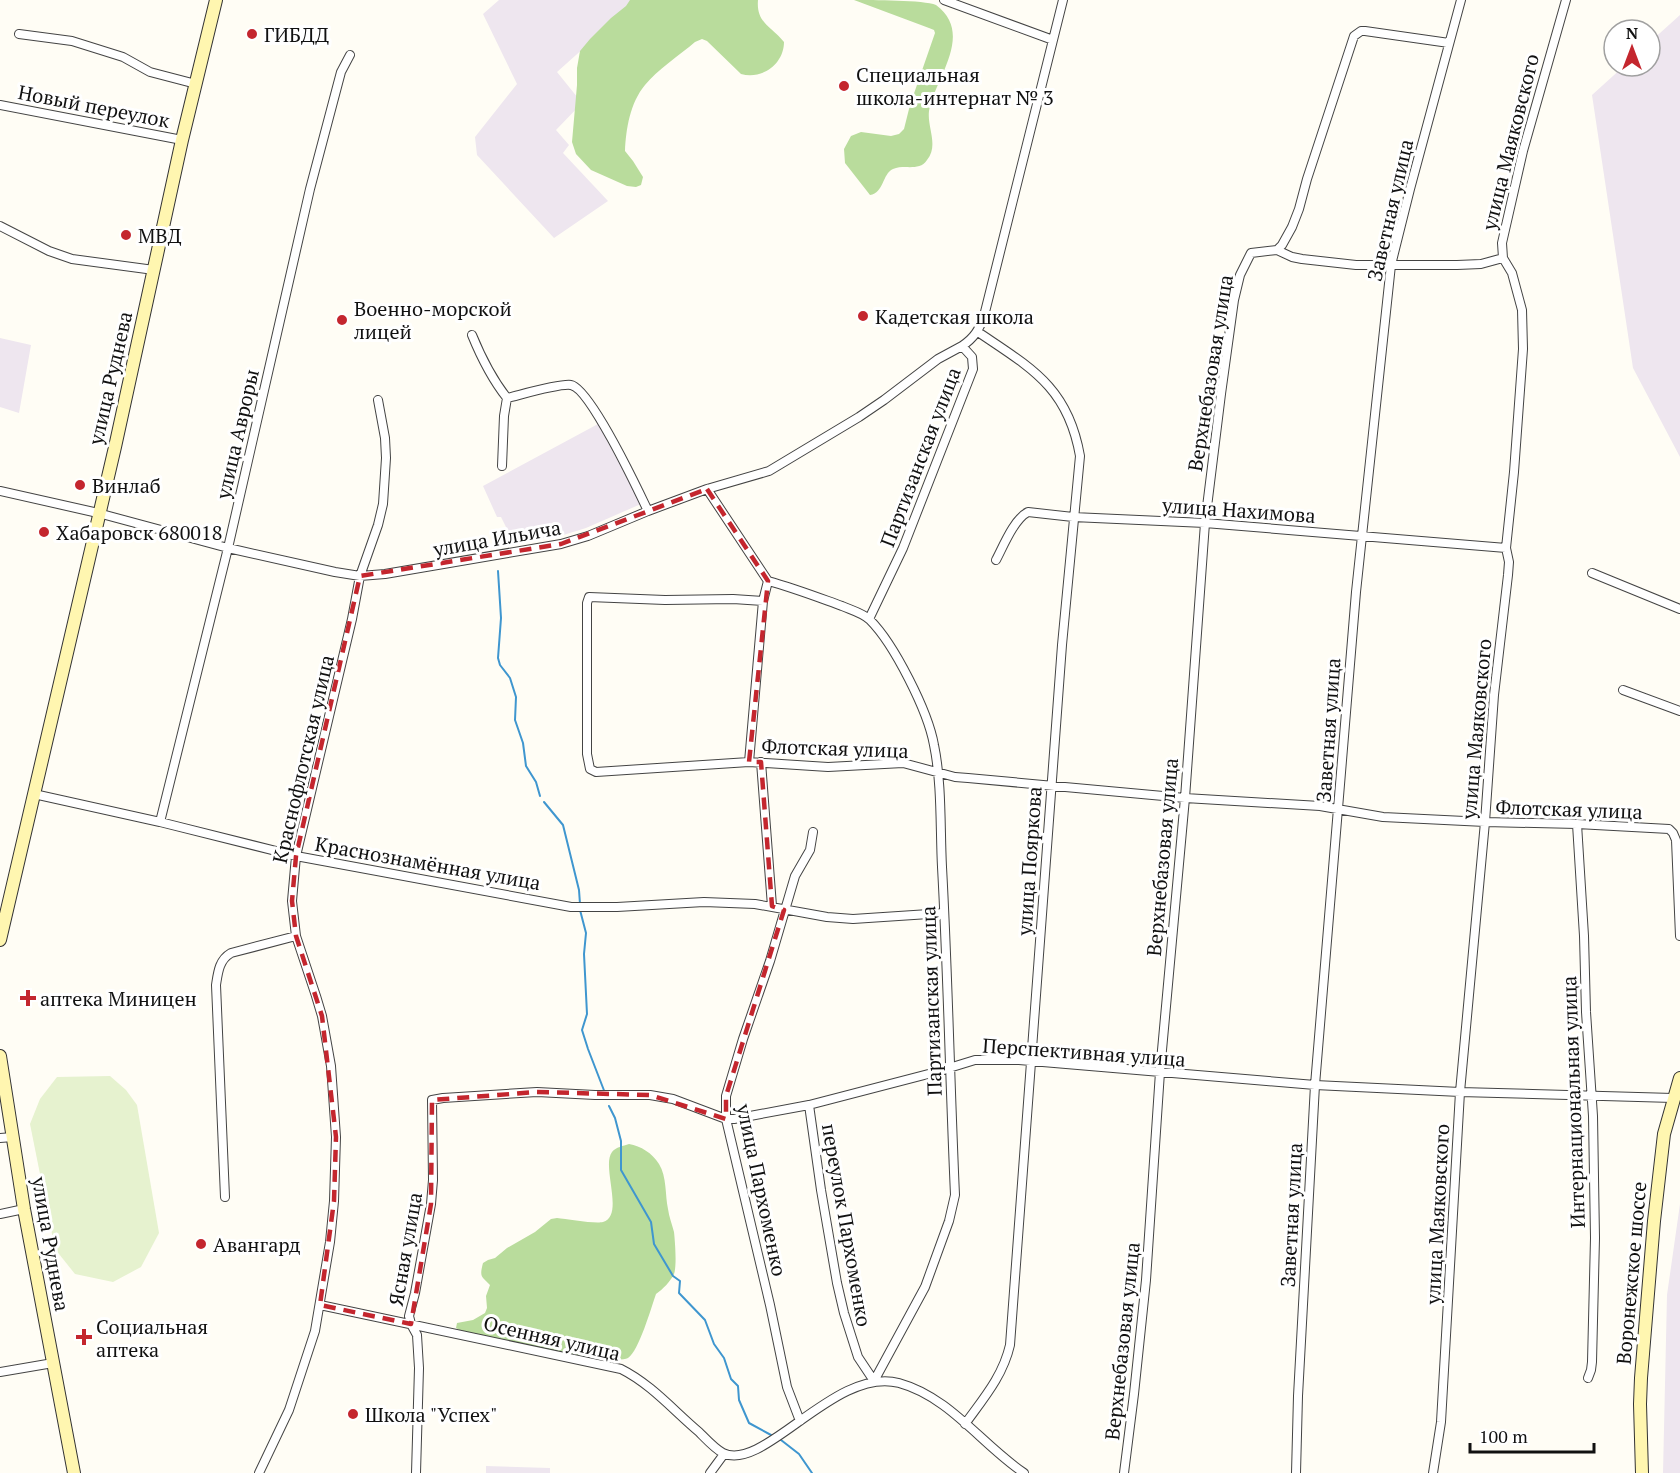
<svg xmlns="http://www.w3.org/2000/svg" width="1680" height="1473" viewBox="0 0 1680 1473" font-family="'PT Serif',serif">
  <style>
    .industrial { fill: #eee6ef }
    .forest { fill: #b9dc9c }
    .pitch { fill: #e6f2cf }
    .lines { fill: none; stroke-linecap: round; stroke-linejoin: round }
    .stream { stroke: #3f96cf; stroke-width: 2 }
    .minor-casing { stroke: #444; stroke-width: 10 }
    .secondary-casing { stroke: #333; stroke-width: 14 }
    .minor { stroke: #fff; stroke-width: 8 }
    .secondary { stroke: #fff6b0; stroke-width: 12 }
    .marked { fill: none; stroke: #c4262e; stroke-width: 4.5; stroke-dasharray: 12 8; stroke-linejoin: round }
    .poi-dot { fill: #c4262e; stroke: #fff; stroke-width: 2 }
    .labels { text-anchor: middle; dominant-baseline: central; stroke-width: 6; stroke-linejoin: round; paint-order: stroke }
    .poi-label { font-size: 20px; fill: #111; stroke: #fff; text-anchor: start }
    .street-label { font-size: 20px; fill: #111; stroke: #fff }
  </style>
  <rect width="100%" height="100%" fill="#fffdf5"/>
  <path class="industrial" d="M499,0H630L633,4L557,72L582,103L556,130L569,145L563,153L608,201L554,238L477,155L475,137L517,84L483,14Z
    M1680,15V457L1633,368L1592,95L1624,66H1650V42Z
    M0,338L31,345L19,413L0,407Z
    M598,424L641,504L586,528L560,536L513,541L501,517H497L483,486Z
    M1680,1204V1473H1663L1667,1295Z
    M486,1466L550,1468V1473H486Z"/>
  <path class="forest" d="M630,0H758C756,23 771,26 784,42C784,64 762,80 741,74L707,41L702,39L695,42C680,55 657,70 645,85C630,103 626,129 625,151L633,161L643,177L641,185L636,187L627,186L591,170L576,154L572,142L577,85V68L580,51L590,39L611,18L626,6Z
    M854,0C872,0 924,0 936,5C975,34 935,78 929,111C927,128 939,145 927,160C919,172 905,164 893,169C882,174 884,193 870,195L845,163L844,149L851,136L861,132L891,136L899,134L904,129L910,105L935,33L934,30L929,28Z
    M629,1144C641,1146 652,1153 659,1164C667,1177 665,1195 668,1209C669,1217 672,1224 674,1232C675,1241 677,1266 674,1274C670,1282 663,1289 656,1294C651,1308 639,1351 628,1358C611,1367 488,1337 463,1332L456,1328L457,1323L473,1320L485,1313L487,1308L486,1296L490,1285C482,1276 479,1278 483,1263L488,1260L495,1258L507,1248L535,1232L551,1219L557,1218C567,1219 595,1224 603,1222C625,1216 601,1166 612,1152C616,1147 623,1146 629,1144Z"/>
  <path class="pitch" d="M110,1076L126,1090L137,1105L159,1233L141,1267L113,1282L75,1274L55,1249L30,1124L40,1099L57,1077Z"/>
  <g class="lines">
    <path class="stream" d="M498,571L501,618L498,658L500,665L510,678L516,697L515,720L523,743L526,766L536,782L540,796
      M544,802L563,825L579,890L580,904
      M580,910L586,933L584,954L587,1014L582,1030L588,1049L605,1093
      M609,1106L615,1118L621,1141V1170L651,1222L654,1244L673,1276L680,1281L679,1293L705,1320L714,1344L724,1358L731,1379L738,1386L739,1400L749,1423L771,1435
      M781,1440L799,1454L812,1473"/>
    <g class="minor-casing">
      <path id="minor" d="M944,0L1053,40
        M19,34L72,41L123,57L150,72L196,84
        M0,105L182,140
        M0,226L49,251L72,259L154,270
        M1277,250L1282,245L1292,227L1299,209L1307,179L1354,36L1361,31H1365L1449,43
        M472,335C481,357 492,379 507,398L504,416L502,466
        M507,398C520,395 560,383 571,385C590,388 638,490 648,511
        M707,489L768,581L763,601L749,762
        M0,491L98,513L228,548L335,572L360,576L385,574L561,544L588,536L648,511L707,489L769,471L859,417L884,400L938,359L962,346
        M996,560C1003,547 1014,519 1028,512L1073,517L1205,523L1506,548
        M1592,573L1680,609
        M768,581C794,588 817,597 842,606C851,610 863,613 870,620C894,644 928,711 934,745C942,784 940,827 942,867C948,976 950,1085 955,1195L949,1221L925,1287L874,1381L858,1357L844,1313L837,1283L821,1190L809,1105
        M763,601L733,599L665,600L589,597L587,603V754L590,769L596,772L749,762L828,767L903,763L955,777L968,778L1185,798L1320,806L1383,817L1485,822L1577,824L1669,829L1673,833L1676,840L1680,936
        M869,619L903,548L973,369L972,357L962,346C974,338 979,330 984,316L1063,0
        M1623,690L1680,711
        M761,762L772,906
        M34,794L160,822L296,856L571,907H617L704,902L755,904L827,917L853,919L944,913
        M160,822L228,548L310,189L341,72L350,55
        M1577,824L1584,936L1586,1012L1593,1116L1595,1238L1592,1362L1591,1370L1588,1378
        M0,1138L13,1137
        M225,1197L216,985C218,972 219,960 231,953L296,936
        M0,1214L24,1209
        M320,1305L621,1369C651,1384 674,1411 699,1432C706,1439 715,1449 723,1453C764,1473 835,1366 899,1383C950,1397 982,1445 1024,1473
        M0,1372L53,1363
        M800,1421L787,1387L770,1305L726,1119V1096L743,1039L770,961L795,876L810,850L813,832
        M965,1424C983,1399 1003,1376 1010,1345L1062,645L1080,456C1068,387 1031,368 978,332
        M259,1473L289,1410L315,1331L330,1242L334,1201L336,1137L331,1066L322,1016L316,996L296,936L292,901L296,856L352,619L360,576L378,525L383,504L386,458L385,438L378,400
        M416,1473L419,1368L417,1335L411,1324L409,1316L415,1293L431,1204L433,1180L432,1100L443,1098L537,1092L595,1095H650L673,1099L726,1119H734L809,1105L936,1072L975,1060H1019L1315,1085L1460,1092L1673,1098
        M710,1473L724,1454
        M1124,1473L1134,1394L1146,1280L1160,1072L1185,798L1205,523L1221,394L1234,300L1240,275L1251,253L1277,250L1292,257L1302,259L1356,265H1457L1481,264L1503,258
        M1296,1473L1298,1396L1315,1085L1356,592L1391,265L1410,189L1461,0
        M1433,1473L1441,1422L1460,1092L1485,822L1494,695L1508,575L1509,562L1506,548L1514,472L1523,349L1522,310L1512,273L1503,258L1502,243L1523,151L1566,0"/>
    </g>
    <g class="secondary-casing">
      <path id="secondary" d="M0,940L115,447L182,140L216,0
        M0,1056L24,1209L74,1473
        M1642,1473L1640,1404L1641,1378L1654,1221L1664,1134L1680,1078"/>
    </g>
    <use href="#minor" class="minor"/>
    <use href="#secondary" class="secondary"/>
  </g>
  <path class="marked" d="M707,489L768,581L749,762H761L772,906L784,910L726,1096V1119L650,1095L537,1092L432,1100L431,1204L411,1324L320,1305L334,1201L336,1137L322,1016L296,936L292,901L296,856L360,576L561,544Z"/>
  <g class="poi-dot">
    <circle cx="252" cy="34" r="6"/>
    <circle cx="844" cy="86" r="6"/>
    <circle cx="126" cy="235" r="6"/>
    <circle cx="863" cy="316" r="6"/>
    <circle cx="342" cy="320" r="6"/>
    <circle cx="80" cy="485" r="6"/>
    <circle cx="44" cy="532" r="6"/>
    <path d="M25 989h6v6h6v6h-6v6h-6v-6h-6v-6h6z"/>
    <circle cx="201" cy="1244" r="6"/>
    <path d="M81 1328h6v6h6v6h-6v6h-6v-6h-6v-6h6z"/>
    <circle cx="353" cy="1414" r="6"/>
  </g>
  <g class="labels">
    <g class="poi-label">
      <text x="264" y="34">ГИБДД</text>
      <text x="856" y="74">Специальная<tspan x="856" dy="23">школа-интернат № 3</tspan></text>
      <text x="138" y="235">МВД</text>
      <text x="354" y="308">Военно-морской<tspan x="354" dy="23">лицей</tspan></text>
      <text x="875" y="316">Кадетская школа</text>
      <text x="92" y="485">Винлаб</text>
      <text x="56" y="532">Хабаровск 680018</text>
      <text x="40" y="998">аптека Миницен</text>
      <text x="213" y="1244">Авангард</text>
      <text x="96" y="1326">Социальная<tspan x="96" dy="23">аптека</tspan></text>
      <text x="365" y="1414">Школа "Успех"</text>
    </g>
    <g class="street-label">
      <text transform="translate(94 106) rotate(11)">Новый переулок</text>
      <text transform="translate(1510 142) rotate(-76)">улица Маяковского</text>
      <text transform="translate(1390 210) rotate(-77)">Заветная улица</text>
      <text transform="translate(1210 373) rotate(-81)">Верхнебазовая улица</text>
      <text transform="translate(110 378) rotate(-77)">улица Руднева</text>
      <text transform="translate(237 434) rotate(-77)">улица Авроры</text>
      <text transform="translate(920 457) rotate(-69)">Партизанская улица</text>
      <text transform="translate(1239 510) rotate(4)">улица Нахимова</text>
      <text transform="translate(497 538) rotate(-10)">улица Ильича</text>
      <text transform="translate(1476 729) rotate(-85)">улица Маяковского</text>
      <text transform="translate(1328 730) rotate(-86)">Заветная улица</text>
      <text transform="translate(835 748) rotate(2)">Флотская улица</text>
      <text transform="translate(303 759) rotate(-77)">Краснофлотская улица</text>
      <text transform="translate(1569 809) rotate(2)">Флотская улица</text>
      <text transform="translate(1162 857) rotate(-85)">Верхнебазовая улица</text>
      <text transform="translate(1029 861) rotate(-86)">улица Пояркова</text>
      <text transform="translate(428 863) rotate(10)">Краснознамённая улица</text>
      <text transform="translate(931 1001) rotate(-92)">Партизанская улица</text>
      <text transform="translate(1084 1052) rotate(4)">Перспективная улица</text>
      <text transform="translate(1573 1102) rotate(-92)">Интернациональная улица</text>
      <text transform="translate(762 1190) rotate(78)">улица Пархоменко</text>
      <text transform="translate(1437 1214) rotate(-87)">улица Маяковского</text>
      <text transform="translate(1291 1215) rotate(-87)">Заветная улица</text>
      <text transform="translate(847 1225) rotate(80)">переулок Пархоменко</text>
      <text transform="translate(51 1244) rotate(80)">улица Руднева</text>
      <text transform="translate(405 1249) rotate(-80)">Ясная улица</text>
      <text transform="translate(1631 1273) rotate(-85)">Воронежское шоссе</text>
      <text transform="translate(552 1338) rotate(13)">Осенняя улица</text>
      <text transform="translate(1122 1341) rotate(-84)">Верхнебазовая улица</text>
    </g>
  </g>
  <g transform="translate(1632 48)"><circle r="28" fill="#ffffff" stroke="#a0a0a0" stroke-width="1.5"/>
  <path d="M0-4.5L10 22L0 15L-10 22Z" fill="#c4262e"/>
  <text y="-9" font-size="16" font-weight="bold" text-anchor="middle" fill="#111111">N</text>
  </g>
  <path d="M1470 1443v9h124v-9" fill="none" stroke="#111111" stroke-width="3"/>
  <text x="1479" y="1443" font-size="18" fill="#111111" stroke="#ffffff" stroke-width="4.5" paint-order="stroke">100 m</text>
</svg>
